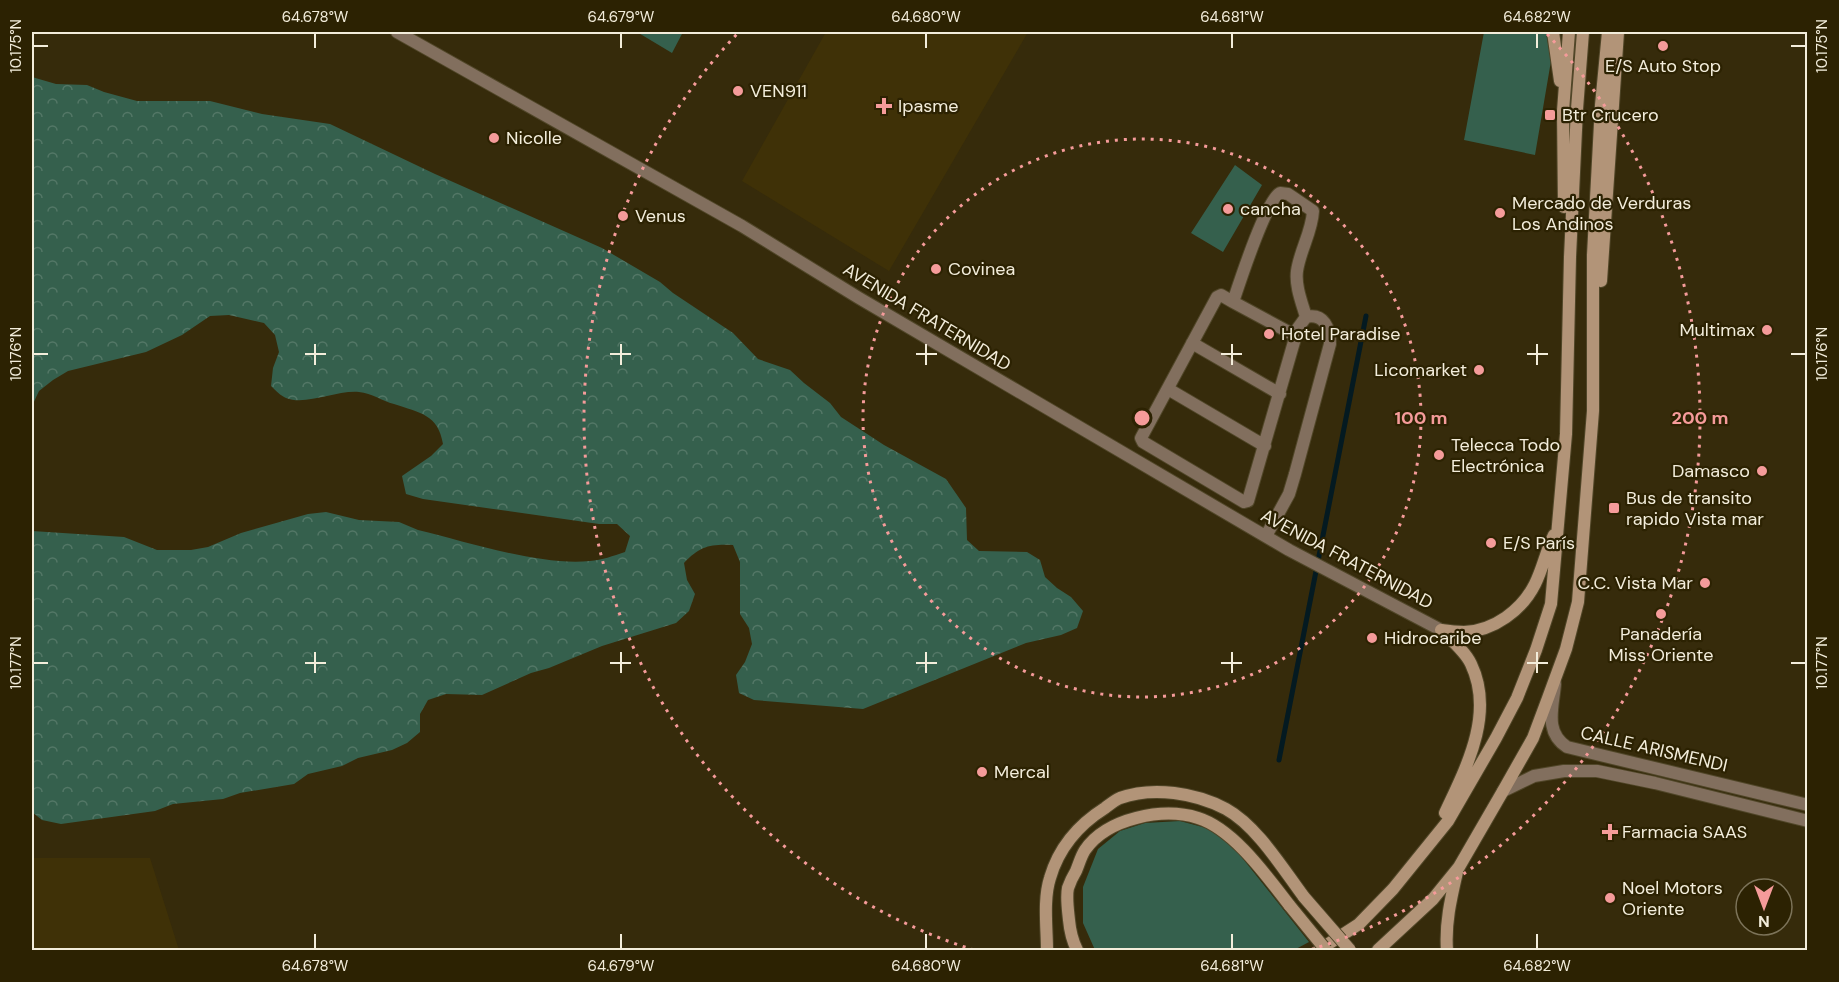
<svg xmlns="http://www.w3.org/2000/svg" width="1839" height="982" viewBox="0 0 1839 982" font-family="'DM Sans',sans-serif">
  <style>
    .built { fill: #3f3107 }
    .forest { fill: url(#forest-crowns) }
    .park { fill: #35604d }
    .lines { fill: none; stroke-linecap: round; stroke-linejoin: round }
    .stream { stroke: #041a21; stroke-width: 5 }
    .street-casing { stroke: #504628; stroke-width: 14 }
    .secondary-casing { stroke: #504628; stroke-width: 14 }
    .street { stroke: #826f5e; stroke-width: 12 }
    .secondary { stroke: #b29478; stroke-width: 12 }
    .secondary-bridge-casing { stroke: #504628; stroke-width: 14; stroke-linecap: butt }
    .secondary-bridge { stroke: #b29478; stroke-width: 12 }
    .ticks { fill: none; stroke: #f3eddb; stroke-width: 2 }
    .ring { fill: none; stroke: #f59b9a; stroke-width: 3; stroke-dasharray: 3 6 }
    .poi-dot { fill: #f59b9a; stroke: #2c2202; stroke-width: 2 }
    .labels { text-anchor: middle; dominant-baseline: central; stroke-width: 4.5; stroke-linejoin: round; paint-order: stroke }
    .poi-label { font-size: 18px; fill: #f3eddb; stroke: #2c2202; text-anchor: start }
    .street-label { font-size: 18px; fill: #f3eddb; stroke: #2c2202 }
    .centre { fill: #f59b9a; stroke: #2c2202; stroke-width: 3 }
    .ring-label { font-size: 18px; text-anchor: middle; font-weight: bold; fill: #f59b9a; stroke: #2c2202; stroke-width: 4.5; stroke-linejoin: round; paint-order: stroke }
    .neatline { fill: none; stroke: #f3eddb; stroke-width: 2 }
    .ticks-label { font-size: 15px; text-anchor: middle; fill: #f3eddb }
  </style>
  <defs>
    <pattern id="forest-crowns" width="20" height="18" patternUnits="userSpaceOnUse" patternTransform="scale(1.5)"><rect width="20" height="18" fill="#35604d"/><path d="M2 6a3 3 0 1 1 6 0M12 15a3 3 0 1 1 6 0" fill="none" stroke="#537766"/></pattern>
  </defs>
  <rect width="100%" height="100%" fill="#362b0b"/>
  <path class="built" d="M826,32H1028L889,271L742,181Z
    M32,858H150L179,950H32Z"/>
  <path class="forest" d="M32,77L56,84L87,85L104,92L137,101H210L262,114L330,124L435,174L602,248L660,282L673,293L733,333L758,359L790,370L804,383L830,403L841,417L884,445L946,479L966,508L967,540L979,551L1027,552L1040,560L1045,577L1057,588L1071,597L1083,611L1077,628L1061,635L1026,643L863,709L754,700L739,693L736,675L745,662L752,644L749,628L740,614V562L733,545C710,544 700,546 684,563L687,580L695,594L689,611L676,623L602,646L549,668L531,673L482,695L446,694L428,700L420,714V732L407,743L392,750L358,758L342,766L308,774L294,784L240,793L223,799L173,804L155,811L61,824L42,820L32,812V531L124,537L157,550H191L208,547L241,533L308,514L326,512L359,520L399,522L418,530C468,542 539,566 590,561C602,560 613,556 625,552L630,536L617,524H599L423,499L406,494L402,476L431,456L443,444C438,414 420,413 394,404C382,401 372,393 359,392C336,390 306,406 286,398C281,396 275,390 271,386L273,368L279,352L275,335L264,323L229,315L210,316L182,335L146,352L68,371L53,380L39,391L32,406Z"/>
  <path class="park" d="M637,32H683L672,53Z
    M1484,32H1546L1551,61L1535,155L1464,140Z
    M1235,165L1262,185L1223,252L1191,233Z
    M1180,821L1210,829L1236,850L1309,942L1294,950H1095L1083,923V887L1098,849L1120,831L1145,823Z"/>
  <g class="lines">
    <path class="stream" d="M1279,760L1366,316"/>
    <g class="street-casing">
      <path id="street" d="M397,32L742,226L859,298L1289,550L1441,630
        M1233,302L1296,336
        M1192,343L1280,394
        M1168,389L1265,446
        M1266,536L1289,494L1295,474L1330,344C1330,328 1324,313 1306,317L1298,328L1248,501L1244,502L1143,442L1141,438L1217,297L1221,295L1233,302C1239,284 1267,198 1280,193L1288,194L1313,211C1312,232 1300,250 1297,271C1295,286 1302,303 1306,317
        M1555,684C1553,708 1544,732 1567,747L1808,805
        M1503,791L1534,776L1564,771H1597L1655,783L1808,821"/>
    </g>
    <g class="secondary-casing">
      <path id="secondary" d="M1553,32L1560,81
        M1564,207L1563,111L1569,32
        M1601,281L1618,32
        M1441,630C1451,640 1465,651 1471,664C1495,714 1466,768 1445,813
        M1441,630C1448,631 1456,632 1464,632C1494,631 1522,610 1535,584C1543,568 1546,551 1554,535
        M1047,950C1047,928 1043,900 1050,878C1059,847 1078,825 1105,808C1109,805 1115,800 1120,798C1153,786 1196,793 1226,809C1257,826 1283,869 1304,897
        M1077,950C1072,940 1070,931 1069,920C1068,910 1066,897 1068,888C1070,882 1073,876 1076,871C1079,864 1081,856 1085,850C1107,818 1163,807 1198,818C1234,829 1268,878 1290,906
        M1319,950L1359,924L1393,889L1448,821L1496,738L1517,698L1536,650L1551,604L1566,434L1570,257L1577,109L1583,32
        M1378,950L1433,899L1459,867L1503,791L1533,738L1548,698L1566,649L1578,602L1593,411V255L1601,105L1608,32
        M1447,950C1445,923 1451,898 1457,872"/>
    </g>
    <use href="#street" class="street"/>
    <use href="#secondary" class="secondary"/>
    <g class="secondary-bridge-casing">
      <path id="secondary-bridge" d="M1304,897L1350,950
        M1290,906L1326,950"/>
    </g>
    <use href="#secondary-bridge" class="secondary-bridge"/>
  </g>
  <path class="ticks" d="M315,33V48M621,33V48M926,33V48M1232,33V48M1537,33V48M33,46H48M1791,46H1806M315,344V365M621,344V365M926,344V365M1232,344V365M1537,344V365M33,354H48M305,354H326M610,354H631M916,354H937M1221,354H1242M1527,354H1548M1791,354H1806M315,652V673M621,652V673M926,652V673M1232,652V673M1537,652V673M33,663H48M305,663H326M610,663H631M916,663H937M1221,663H1242M1527,663H1548M1791,663H1806M315,934V949M621,934V949M926,934V949M1232,934V949M1537,934V949"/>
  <g class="ring">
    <circle cx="1142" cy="418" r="279"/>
    <path d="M974 950A558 558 0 0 1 737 34M1547 34A558 558 0 0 1 1310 950"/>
  </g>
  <g class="poi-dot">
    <circle cx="1663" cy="46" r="6"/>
    <circle cx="738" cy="91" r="6"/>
    <path d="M881 97h6v6h6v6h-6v6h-6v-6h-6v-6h6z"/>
    <rect x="1544" y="109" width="12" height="12" rx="3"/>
    <circle cx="494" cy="138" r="6"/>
    <circle cx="1228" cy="209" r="6"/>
    <circle cx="1500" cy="213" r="6"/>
    <circle cx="623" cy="216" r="6"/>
    <circle cx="936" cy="269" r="6"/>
    <circle cx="1767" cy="330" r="6"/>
    <circle cx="1269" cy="334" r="6"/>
    <circle cx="1479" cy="370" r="6"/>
    <circle cx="1439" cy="455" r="6"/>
    <circle cx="1762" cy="471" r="6"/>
    <rect x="1608" y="502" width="12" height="12" rx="3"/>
    <circle cx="1491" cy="543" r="6"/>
    <circle cx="1705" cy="583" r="6"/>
    <circle cx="1661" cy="614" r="6"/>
    <circle cx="1372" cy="638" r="6"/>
    <circle cx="982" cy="772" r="6"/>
    <path d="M1607 823h6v6h6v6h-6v6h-6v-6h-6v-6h6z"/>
    <circle cx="1610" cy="898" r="6"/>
  </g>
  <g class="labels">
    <g class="poi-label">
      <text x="1663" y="66" text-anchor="middle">E/S Auto Stop</text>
      <text x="750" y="91">VEN911</text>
      <text x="898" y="106">Ipasme</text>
      <text x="1562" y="115">Btr Crucero</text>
      <text x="506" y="138">Nicolle</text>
      <text x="1512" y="203">Mercado de Verduras<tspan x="1512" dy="21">Los Andinos</tspan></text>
      <text x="1240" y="209">cancha</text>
      <text x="635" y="216">Venus</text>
      <text x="948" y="269">Covinea</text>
      <text x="1755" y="330" text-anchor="end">Multimax</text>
      <text x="1281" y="334">Hotel Paradise</text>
      <text x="1467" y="370" text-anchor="end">Licomarket</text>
      <text x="1451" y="445">Telecca Todo<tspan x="1451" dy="21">Electrónica</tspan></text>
      <text x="1750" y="471" text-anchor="end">Damasco</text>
      <text x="1626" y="498">Bus de transito<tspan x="1626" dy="21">rapido Vista mar</tspan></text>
      <text x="1503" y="543">E/S París</text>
      <text x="1693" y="583" text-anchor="end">C.C. Vista Mar</text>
      <text x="1661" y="634" text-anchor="middle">Panadería<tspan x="1661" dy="21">Miss Oriente</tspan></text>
      <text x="1384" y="638">Hidrocaribe</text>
      <text x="994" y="772">Mercal</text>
      <text x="1622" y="832">Farmacia SAAS</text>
      <text x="1622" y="888">Noel Motors<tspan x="1622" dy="21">Oriente</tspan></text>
    </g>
    <g class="street-label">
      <text transform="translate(927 317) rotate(31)">AVENIDA FRATERNIDAD</text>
      <text transform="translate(1347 559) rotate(28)">AVENIDA FRATERNIDAD</text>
      <text transform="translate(1654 749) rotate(13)">CALLE ARISMENDI</text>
    </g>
  </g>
  <circle cx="1142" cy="418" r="9" class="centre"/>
  <g class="ring-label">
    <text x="1421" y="424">100 m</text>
    <text x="1700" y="424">200 m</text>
  </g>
  <rect width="1839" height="982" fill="none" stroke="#2c2202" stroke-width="66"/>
  <g transform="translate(1764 907) rotate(180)"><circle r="28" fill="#2c2202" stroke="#7c7359" stroke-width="1.5"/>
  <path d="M0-4.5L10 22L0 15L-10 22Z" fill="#f59b9a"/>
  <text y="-9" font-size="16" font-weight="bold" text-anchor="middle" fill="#f3eddb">N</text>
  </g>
  <rect x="33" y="33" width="1773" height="916" class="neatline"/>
  <g class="ticks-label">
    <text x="315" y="22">64.678°W</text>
    <text x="621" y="22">64.679°W</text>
    <text x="926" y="22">64.680°W</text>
    <text x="1232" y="22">64.681°W</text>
    <text x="1537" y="22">64.682°W</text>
    <text transform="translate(1822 46) rotate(-90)" y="5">10.175°N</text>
    <text transform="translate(16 46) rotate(-90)" y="5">10.175°N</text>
    <text transform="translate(1822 354) rotate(-90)" y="5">10.176°N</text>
    <text transform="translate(16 354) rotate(-90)" y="5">10.176°N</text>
    <text transform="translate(1822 663) rotate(-90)" y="5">10.177°N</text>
    <text transform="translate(16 663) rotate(-90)" y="5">10.177°N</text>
    <text x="315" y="971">64.678°W</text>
    <text x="621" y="971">64.679°W</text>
    <text x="926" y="971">64.680°W</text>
    <text x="1232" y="971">64.681°W</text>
    <text x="1537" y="971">64.682°W</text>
  </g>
</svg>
